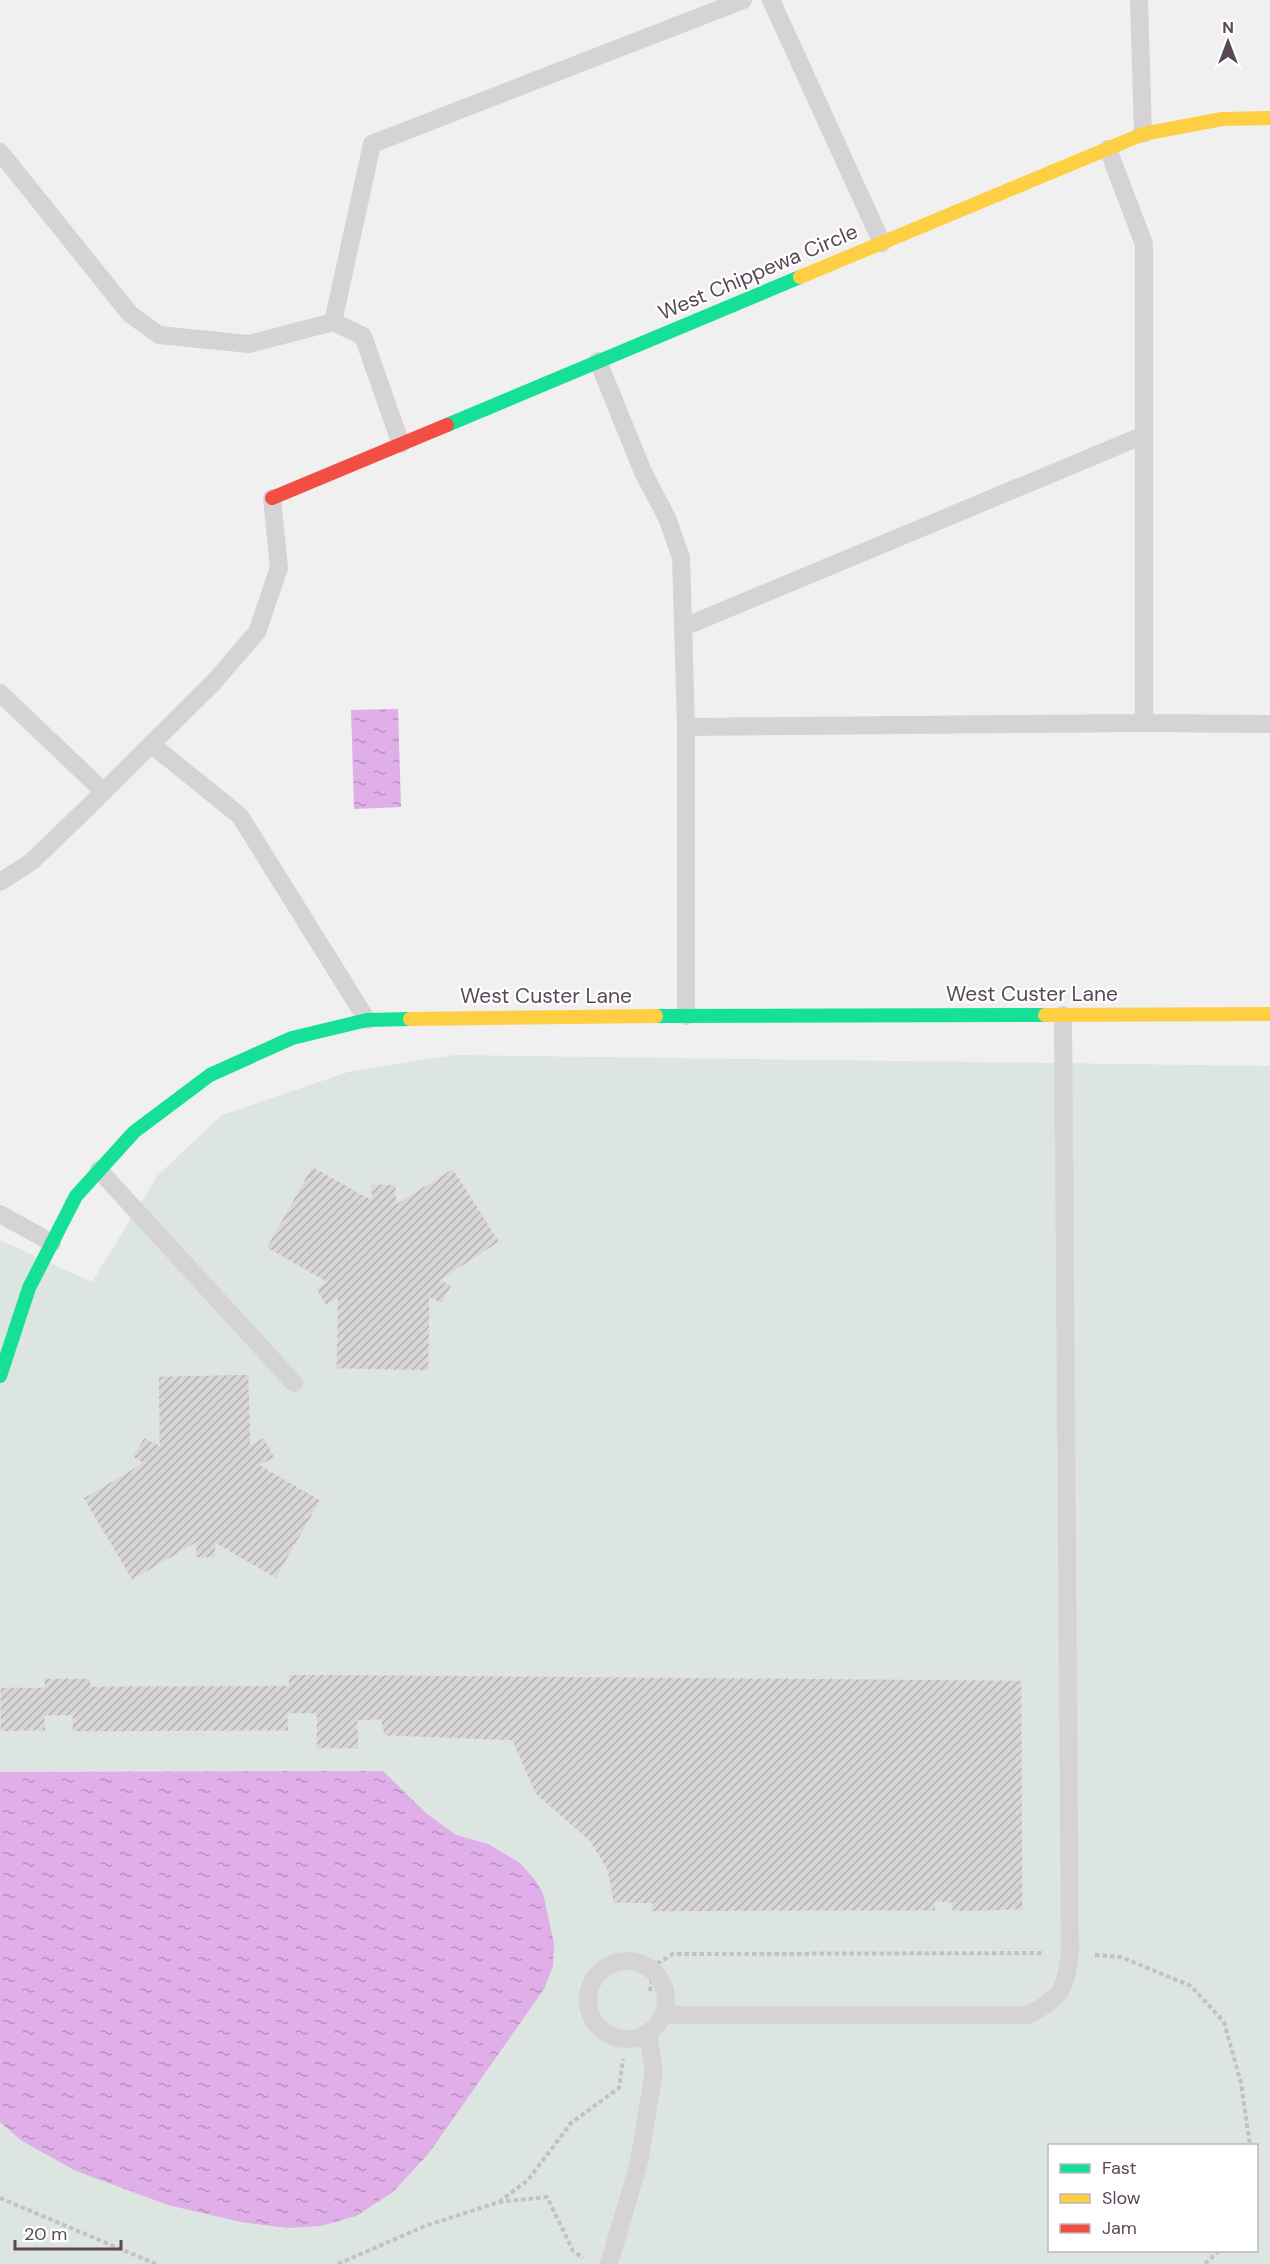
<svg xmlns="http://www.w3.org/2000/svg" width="1270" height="2264" viewBox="0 0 1270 2264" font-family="'DM Sans',sans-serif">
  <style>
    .commercial { fill: #dde5e1; fill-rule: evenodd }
    .water { fill: url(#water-ripples) }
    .building { fill: url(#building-hatch); stroke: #e3e1e2; stroke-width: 1.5 }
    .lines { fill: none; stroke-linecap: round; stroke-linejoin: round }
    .path { stroke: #c3bfcb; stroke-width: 4; stroke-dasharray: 4.5 3; stroke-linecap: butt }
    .lane { stroke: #d6d3d6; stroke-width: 18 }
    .fast { stroke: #16e098; stroke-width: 14 }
    .slow { stroke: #ffcf43; stroke-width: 14 }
    .jam { stroke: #f24e42; stroke-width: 14 }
    .labels { text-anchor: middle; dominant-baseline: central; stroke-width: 4.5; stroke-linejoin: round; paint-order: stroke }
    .street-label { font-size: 21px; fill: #5a4858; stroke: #fff }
  </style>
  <defs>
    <pattern id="water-ripples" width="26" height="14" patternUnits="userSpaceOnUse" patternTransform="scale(1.5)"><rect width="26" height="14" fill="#e0aee8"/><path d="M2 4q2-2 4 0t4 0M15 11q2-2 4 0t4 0" fill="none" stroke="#b990bf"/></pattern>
    <pattern id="building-hatch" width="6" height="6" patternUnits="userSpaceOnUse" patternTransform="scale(1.5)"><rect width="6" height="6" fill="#d9d6d8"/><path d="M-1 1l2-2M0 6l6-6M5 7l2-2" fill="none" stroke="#b3b0b2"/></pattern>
  </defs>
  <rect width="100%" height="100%" fill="#f0f0f0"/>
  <path class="commercial" d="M455,1055L1270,1066V2264H0V1240L92,1282L158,1175L222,1115L351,1071ZM1050,2146H1256V2250H1050Z"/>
  <path class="water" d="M398,709L401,807L354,809L351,710Z
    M383,1771L426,1813L456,1835L488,1844L520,1863L535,1880L543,1893L554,1944L553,1966L544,1989L429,2153L393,2192L356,2216L321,2226L288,2228L241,2222L168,2205L76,2171L22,2141L0,2122V1772Z"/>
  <path class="building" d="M312,1166L371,1199V1184H396L397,1203L453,1168L500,1242L441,1280L452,1286L442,1304L430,1298L429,1371L336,1369L337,1299L326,1306L315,1288L326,1282L266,1248Z
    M249,1374L251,1444L264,1437L275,1458L261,1465L321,1500L276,1579L216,1544L215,1558H195L196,1543L132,1581L83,1498L142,1463L132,1457L144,1437L159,1445L158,1376Z
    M288,1674L1022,1680L1023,1910L952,1912L951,1903L935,1902L936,1911L651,1912L652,1904L613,1903L607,1870L589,1841L535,1794L512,1741L384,1736L380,1720L358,1721L359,1749H316V1714H288L289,1731L72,1732V1716H45L46,1731L0,1732V1687H44V1678H91V1686L288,1685Z"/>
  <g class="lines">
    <path class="path" d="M1095,1955L1121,1957L1191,1986L1224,2022L1241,2083L1250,2146
      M650,1991L653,1966L673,1954L1043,1953
      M0,2198L156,2264
      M499,2202L528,2180L571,2123L619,2088L623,2059
      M338,2264L425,2226L499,2202L547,2197L573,2251L583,2258
      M1205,2264L1220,2250"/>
    <path class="lane" d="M771,0L882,243
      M1139,0L1143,134
      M1108,149L1144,244V723
      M0,152L130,314L159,335L249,344L333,322L363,336L401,444
      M333,322L372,144L743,0
      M598,361L643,472L667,518L681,557L686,727V1016
      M684,627L1144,435
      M0,693L103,791
      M686,727L1144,723L1270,724
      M151,744L240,816L367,1020
      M0,882L31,862L82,813L214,682L257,632L279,568L272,498
      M99,1170L294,1383
      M0,1214L52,1243
      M588 2000a39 39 0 1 1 78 0a39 39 0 1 1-78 0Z
      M663,2015H1028C1062,1997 1065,1990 1070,1953L1063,1015
      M609,2264L639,2162L654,2071L648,2034"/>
    <path class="fast" d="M447,425L800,277
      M656,1016L1045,1015
      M0,1376L29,1288L76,1196L134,1132L210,1075L292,1038L367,1020L410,1019"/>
    <path class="slow" d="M800,277L1143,134L1222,119L1270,118
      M1045,1015L1270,1014
      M410,1019L656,1016"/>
    <path class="jam" d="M272,498L447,425"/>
  </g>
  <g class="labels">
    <g class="street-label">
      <text transform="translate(758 272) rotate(-23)">West Chippewa Circle</text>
      <text x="1032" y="994">West Custer Lane</text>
      <text x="546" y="996">West Custer Lane</text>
    </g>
  </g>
  <rect x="1048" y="2144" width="210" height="108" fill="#ffffff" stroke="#bdb6bc" stroke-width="1.5"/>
  <rect x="1060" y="2164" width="30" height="9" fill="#16e098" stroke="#bdb6bc" stroke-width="1.5"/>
  <text x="1102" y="2174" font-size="18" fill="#5a4858">Fast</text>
  <rect x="1060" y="2194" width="30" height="9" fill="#ffcf43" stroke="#bdb6bc" stroke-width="1.5"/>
  <text x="1102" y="2204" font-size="18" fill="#5a4858">Slow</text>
  <rect x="1060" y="2224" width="30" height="9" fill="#f24e42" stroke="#bdb6bc" stroke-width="1.5"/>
  <text x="1102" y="2234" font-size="18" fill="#5a4858">Jam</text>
  <g transform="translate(1228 42)" stroke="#ffffff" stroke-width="4.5" paint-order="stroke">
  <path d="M0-4.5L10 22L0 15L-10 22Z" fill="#5a4858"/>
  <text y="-9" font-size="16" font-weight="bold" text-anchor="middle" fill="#5a4858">N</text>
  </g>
  <path d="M15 2240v9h106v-9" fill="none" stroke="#5a4858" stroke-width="3"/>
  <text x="24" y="2240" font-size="18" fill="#5a4858" stroke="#ffffff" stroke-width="4.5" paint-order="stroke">20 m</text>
</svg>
